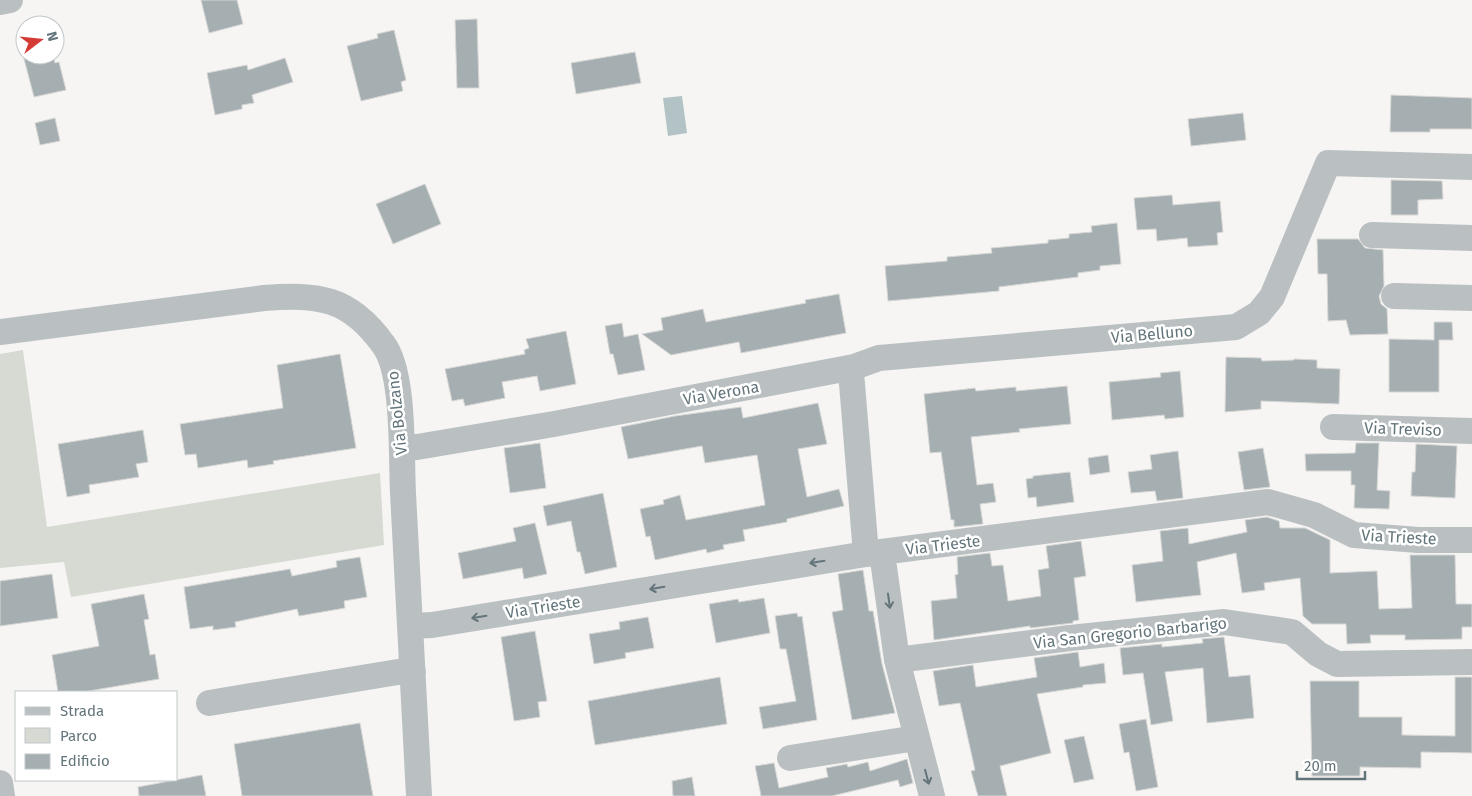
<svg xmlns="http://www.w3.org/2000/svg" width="1472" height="796" viewBox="0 0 1472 796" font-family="'Fira Sans',sans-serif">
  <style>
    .green { fill: #d6dad2 }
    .water { fill: #b3c2c4 }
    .building { fill: #a5aeb1; stroke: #d7d7d5 }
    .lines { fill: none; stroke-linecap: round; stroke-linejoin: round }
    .minor { stroke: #bac0c2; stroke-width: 26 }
    .oneway { stroke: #63757b }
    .labels { text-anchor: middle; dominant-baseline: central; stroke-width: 5; stroke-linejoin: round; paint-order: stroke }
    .street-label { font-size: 16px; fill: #63757b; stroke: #fff }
  </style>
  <rect width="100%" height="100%" fill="#f6f5f3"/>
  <path class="green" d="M23,350L47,527L380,473L384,545L71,597L64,562L0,568V354Z"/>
  <path class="water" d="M682,96L687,133L668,136L663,98Z"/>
  <path class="building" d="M201,0H237L243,24L209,33Z
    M477,19L479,88H457L455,20Z
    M394,30L406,80L401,82L403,91L361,101L347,46L378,38L377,34Z
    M635,52L641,83L576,94L571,63Z
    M23,55H53L55,63L59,62L66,90L34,97Z
    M285,58L293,82L252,95L254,103L242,105V109L215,115L207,73L247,65L248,70Z
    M1391,95L1472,98V129H1430V132H1390Z
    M1243,113L1246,140L1191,146L1188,119Z
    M55,118L60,141L40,145L35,123Z
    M1391,180L1442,181L1443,199L1418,200V215H1391Z
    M425,184L441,224L393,244L376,204Z
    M1172,195L1173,205L1220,201L1223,232L1217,233L1218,245L1188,247L1187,238L1157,241L1156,229L1137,230L1134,198Z
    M1117,223L1121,264L1100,266V270L1078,273V277L999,287V291L888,301L885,266L947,261V257L992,253L991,248L1048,243V240L1069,238V234L1092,232L1091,226Z
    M1317,239H1358L1365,248L1383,250L1384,286L1379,296L1381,304L1387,309L1388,334L1350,335L1346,320L1328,321L1327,274H1318Z
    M839,294L846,333L741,353L739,342L671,355L642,334L663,330L661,318L703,309L706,322L806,303L805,300Z
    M1434,322H1452L1453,340H1439V392H1389V339L1434,340Z
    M622,323L624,337L638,334L645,370L618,375L613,354H610L605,326Z
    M566,331L576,384L540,391L537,376L502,382L505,398L465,406L463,399L452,401L445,369L525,354L524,350L529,348L526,339Z
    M340,354L356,448L273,461L274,464L248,468L247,460L198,468L196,454L185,455L180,424L283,408L277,365Z
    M1226,357L1261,358L1262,361L1294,360V359L1317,360V368L1340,369L1339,404L1261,401V409L1225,412Z
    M1180,371L1184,417L1165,419L1164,415L1112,420L1109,382L1161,377L1160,373Z
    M1067,386L1071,424L1019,429L1020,432L971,437L977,485L993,483L996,502L980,504L983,524L954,527V520H951L941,452L930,453L924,394L975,388L976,391L1016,387V391Z
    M818,403L827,444L798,449L807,497L839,489L844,506L787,519V522L743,530L745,541L723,545L724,549L707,553L706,549L655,560L650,536L646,537L640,509L664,504L663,500L680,495L686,520L765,505L757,455L705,463L702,446L628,459L621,427L675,416L741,407L743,418Z
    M143,430L148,462L136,464L139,477L89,485L90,493L67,497L58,444Z
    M540,443L546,488L510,493L504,448Z
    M1356,443H1379L1377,490L1390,491L1389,509L1354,508L1355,485H1351V471H1306L1305,454L1355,453Z
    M1416,444L1457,446L1455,498L1411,496L1412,472H1415Z
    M1263,448L1270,487L1244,490L1238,452Z
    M1178,451L1183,498L1157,501L1155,491L1131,493L1128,472L1152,469L1150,455Z
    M1108,455L1110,472L1090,475L1088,458Z
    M1070,472L1074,502L1037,507L1036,497L1028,498L1026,479L1033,478V476Z
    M603,493L617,567L585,574L580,552H577L571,521L547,526L543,506Z
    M1267,517L1279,521L1280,528H1305L1330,540V573L1377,571L1379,609L1412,608L1410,555H1455L1456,604H1472V627H1462V639L1405,640V635H1370L1371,643L1347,644L1346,624H1312L1303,616L1300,578L1264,583L1265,590L1242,593L1236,553L1197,562L1201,595L1136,602L1132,565L1163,561L1160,531L1188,528L1189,544L1247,532L1245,520Z
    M535,523L547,574L524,579L522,568L463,579L458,553L516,541L513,528Z
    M1081,541L1086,576L1074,578L1079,620L1073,621V623L1030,628V626L934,640L931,601L957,598L955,575L958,574L957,557L990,553L992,566L1003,565L1008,601L1041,596L1038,570L1049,568L1046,546Z
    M360,557L367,597L344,601L345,608L299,616L297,609L235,622L236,627L213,630V626L190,629L184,587L290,569L292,576L337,567L336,561Z
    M863,570L869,611H873L882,664L895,713L852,720L832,612L843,610L838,574Z
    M52,574L58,618L0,626V581Z
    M144,594L149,619L144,620L150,655L155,654L159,679L83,692H58L52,655L99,646L91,604Z
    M764,598L770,633L716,643L709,604L738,599L739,602Z
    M797,613L798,617L802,616L817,720L763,729L759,707L796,701L786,649H780L775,616Z
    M648,617L654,648L625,653L626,658L594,664L589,634L620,629L619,622Z
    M535,631L547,701L538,702L540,717L514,721L501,637Z
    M1224,637L1229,677L1250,675L1254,718L1207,723L1203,668L1165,672L1173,721L1151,725L1143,673L1123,675L1120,648L1162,644V647L1203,643L1202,639Z
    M1078,652L1080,667L1104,663L1106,683L1083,685V687L1037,694L1051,753L1000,766L1007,796H978L971,771L975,770L960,703L939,706L933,671L973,665L976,687L1037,677L1034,658Z
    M720,677L727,724L595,745L588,701Z
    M1455,677H1472V753L1421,752V768L1360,767V776H1312L1310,681H1359V717H1402V735L1455,736Z
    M1146,719L1158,787L1136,791L1129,752L1124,753L1119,724Z
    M360,723L373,796H242L234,744Z
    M1084,736L1094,779L1074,783L1064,740Z
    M907,759L913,783L900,787L898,780L832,796H761L755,766L774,763L779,788L828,777L826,768L847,764L848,767L868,762L870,771Z
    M202,775L206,796H139L138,787Z
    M692,777L695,796H673L672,781Z"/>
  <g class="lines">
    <path class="minor" d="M0,2L10,0
      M1372,235L1472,238
      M1394,296L1472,298
      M0,332L264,298C318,294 349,297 383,344C405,372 401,456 403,493C409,594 414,695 419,796
      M854,367L879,358L1236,327L1259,313L1272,297L1328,163L1472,167
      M1333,427L1472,431
      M402,447H417L554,424L854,367L851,374L852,384L866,554
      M882,553L897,660L932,796
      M411,626L432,625L866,554L1268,502L1314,515L1354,535L1418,540H1472
      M897,660L1070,638L1224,622L1292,632L1318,654L1337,664L1472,662
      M209,703L398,672H413
      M790,758L916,738
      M0,783L2,796"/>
  </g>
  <defs><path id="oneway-shaft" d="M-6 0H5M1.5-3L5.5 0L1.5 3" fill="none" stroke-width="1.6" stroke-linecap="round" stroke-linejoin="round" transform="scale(1.25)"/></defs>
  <g class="oneway">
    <use href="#oneway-shaft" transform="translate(817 562) rotate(171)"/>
    <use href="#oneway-shaft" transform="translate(657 588) rotate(171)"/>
    <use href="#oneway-shaft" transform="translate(889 601) rotate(82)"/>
    <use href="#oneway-shaft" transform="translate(479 617) rotate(171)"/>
    <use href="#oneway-shaft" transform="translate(927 777) rotate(75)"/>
  </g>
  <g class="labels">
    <g class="street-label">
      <text transform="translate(1152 334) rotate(-5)">Via Belluno</text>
      <text transform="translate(721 393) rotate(-10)">Via Verona</text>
      <text transform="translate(397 413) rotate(-96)">Via Bolzano</text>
      <text transform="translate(1403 429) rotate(2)">Via Treviso</text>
      <text transform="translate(1399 537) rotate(3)">Via Trieste</text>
      <text transform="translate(943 545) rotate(-7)">Via Trieste</text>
      <text transform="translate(543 607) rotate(-9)">Via Trieste</text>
      <text transform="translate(1130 633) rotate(-6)">Via San Gregorio Barbarigo</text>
    </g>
  </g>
  <rect x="15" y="691" width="162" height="90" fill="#ffffff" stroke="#c1c8ca"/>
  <rect x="25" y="707" width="25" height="8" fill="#bac0c2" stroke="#c1c8ca"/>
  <text x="60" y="716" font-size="15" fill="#63757b">Strada</text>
  <rect x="25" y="728" width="25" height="15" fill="#d6dad2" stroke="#c1c8ca"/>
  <text x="60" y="741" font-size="15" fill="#63757b">Parco</text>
  <rect x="25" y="754" width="25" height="15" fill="#a5aeb1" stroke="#c1c8ca"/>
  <text x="60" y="766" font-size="15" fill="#63757b">Edificio</text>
  <g transform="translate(40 40) rotate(74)"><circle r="24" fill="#ffffff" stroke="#c1c8ca"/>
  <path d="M0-4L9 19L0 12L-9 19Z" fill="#d43b35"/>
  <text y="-8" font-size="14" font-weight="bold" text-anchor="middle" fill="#63757b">N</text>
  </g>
  <path d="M1297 771v8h68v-8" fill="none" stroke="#63757b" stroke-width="2.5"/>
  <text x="1304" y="771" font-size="15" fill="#63757b" stroke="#ffffff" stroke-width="4" paint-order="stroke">20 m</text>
</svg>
